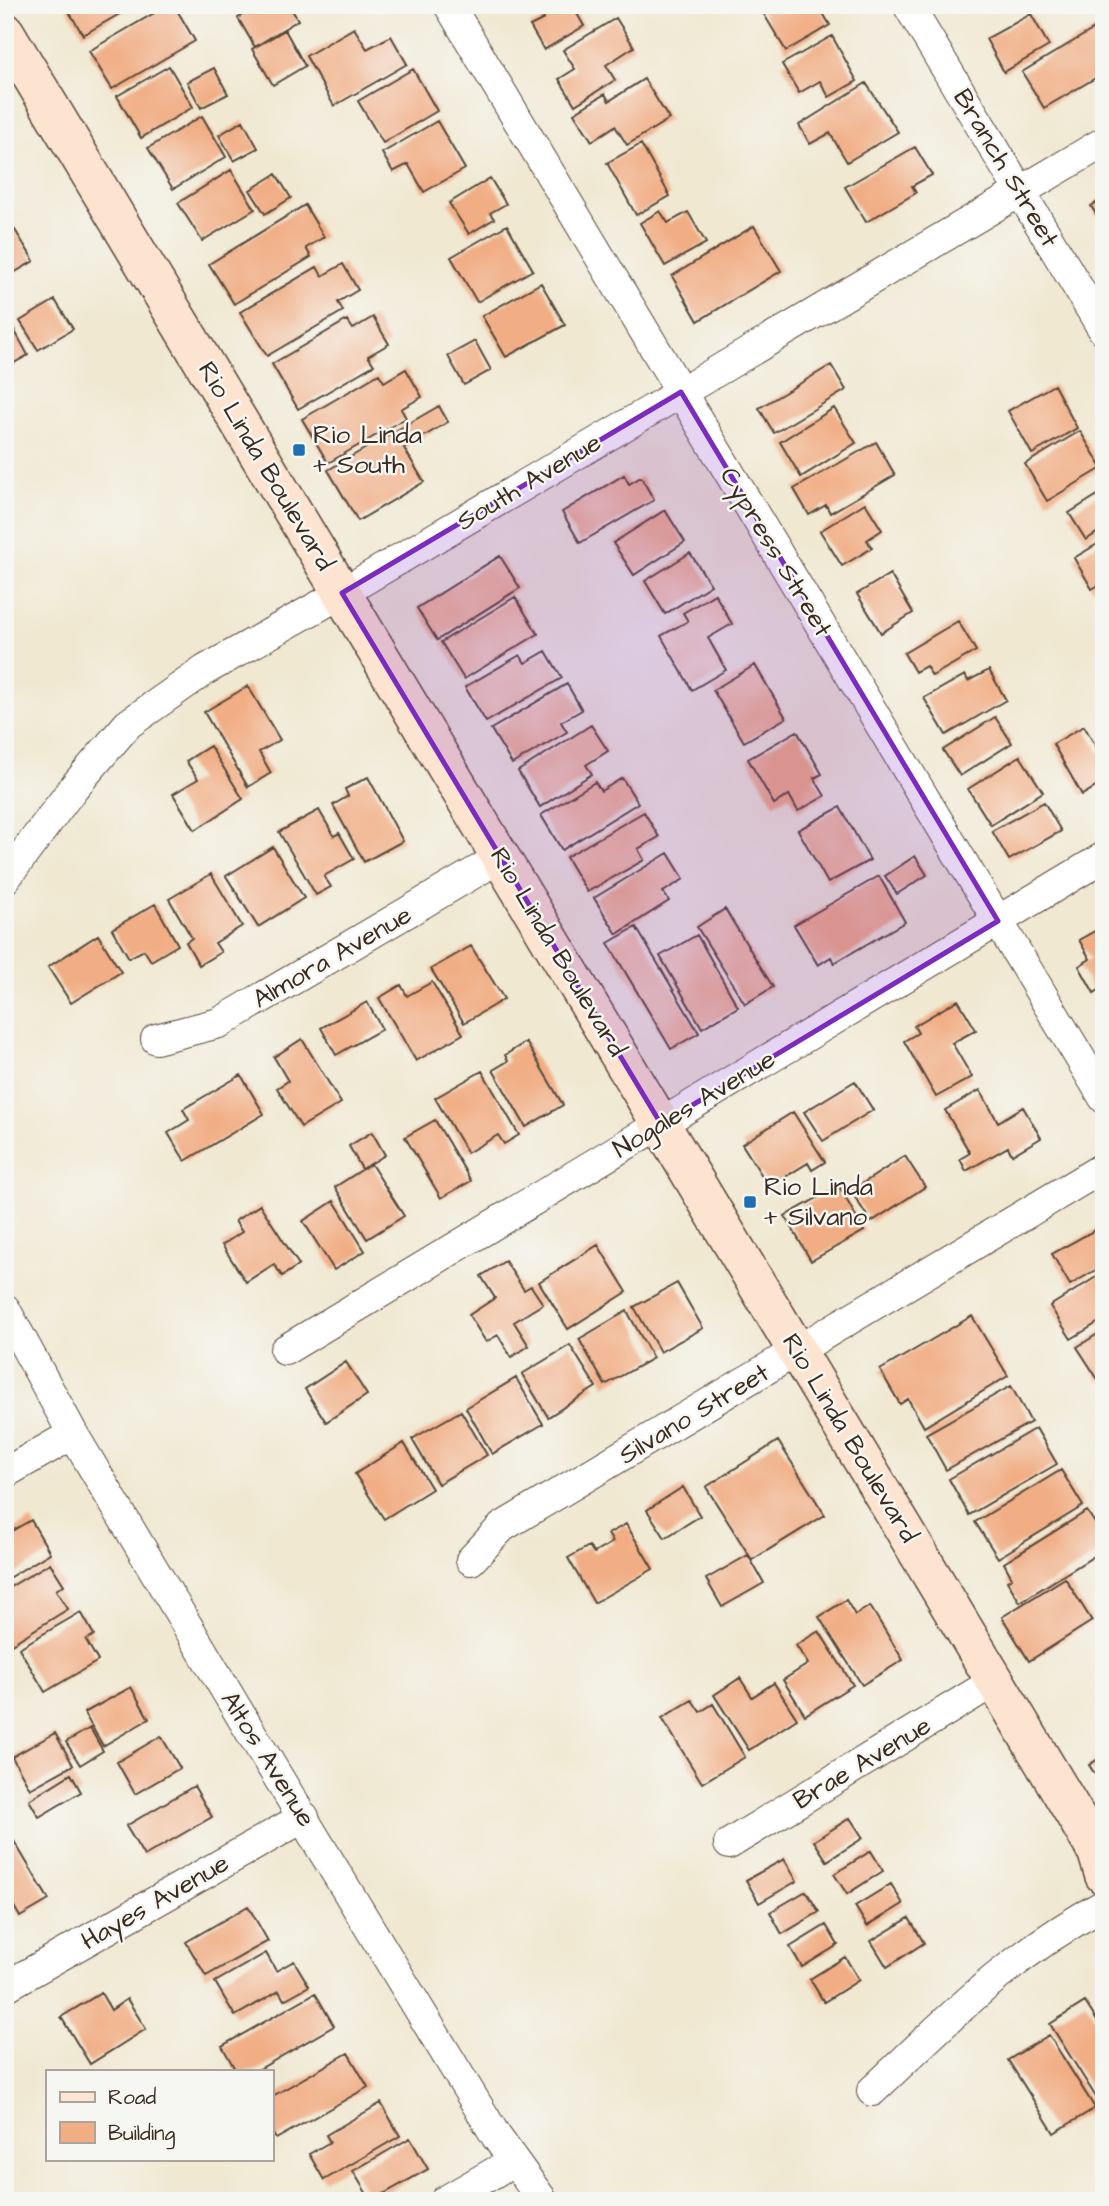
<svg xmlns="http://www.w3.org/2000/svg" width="1109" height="2206" viewBox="0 0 1109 2206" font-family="'Architects Daughter',sans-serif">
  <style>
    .building { fill: #f1ae85 }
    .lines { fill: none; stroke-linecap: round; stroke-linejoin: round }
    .street-casing { stroke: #564639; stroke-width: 32 }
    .secondary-casing { stroke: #564639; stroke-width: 41 }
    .street { stroke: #fff; stroke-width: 30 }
    .secondary { stroke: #fde4d1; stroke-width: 38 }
    .marked { fill: #7b2cbf; fill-opacity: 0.2; stroke: #7b2cbf; stroke-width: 5; stroke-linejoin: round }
    .poi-dot { fill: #1f6fb2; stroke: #f6f6f2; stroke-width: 2.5 }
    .labels { text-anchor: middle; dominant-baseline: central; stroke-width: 5; stroke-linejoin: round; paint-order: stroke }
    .street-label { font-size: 26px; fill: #3b2a1e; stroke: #f6f6f2 }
    .poi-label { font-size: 26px; fill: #3b2a1e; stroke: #f6f6f2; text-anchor: start }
  </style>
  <rect width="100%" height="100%" fill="#f6f6f2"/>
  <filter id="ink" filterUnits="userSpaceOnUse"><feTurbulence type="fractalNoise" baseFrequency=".0143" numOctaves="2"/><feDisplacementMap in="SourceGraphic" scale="14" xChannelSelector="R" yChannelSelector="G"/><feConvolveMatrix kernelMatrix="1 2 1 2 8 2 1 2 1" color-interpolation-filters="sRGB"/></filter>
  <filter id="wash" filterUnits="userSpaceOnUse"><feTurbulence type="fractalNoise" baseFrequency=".00686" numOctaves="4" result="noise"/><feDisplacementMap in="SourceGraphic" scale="28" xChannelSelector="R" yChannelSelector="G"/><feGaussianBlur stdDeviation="1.57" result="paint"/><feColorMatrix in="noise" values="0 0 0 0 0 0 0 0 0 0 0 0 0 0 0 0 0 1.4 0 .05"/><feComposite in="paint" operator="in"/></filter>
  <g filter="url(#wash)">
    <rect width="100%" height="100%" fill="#f0e8d1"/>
    <g id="blocks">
      <path class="building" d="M65,5H135L83,35Z
        M168,5H174L195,41L112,89L89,51Z
        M259,5H289L298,20L255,47L238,18Z
        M537,5H583L575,10L584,26L544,50L530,26L544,19Z
        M818,5L830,25L786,51L759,6Z
        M1031,14L1049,46L1004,72L986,39Z
        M616,18L634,47L606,65L615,80L575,105L559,79L575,69L563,50Z
        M1104,23V73L1044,108L1022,72Z
        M354,28L367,49L391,36L407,64L334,106L306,56Z
        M285,30L305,66L273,85L252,49Z
        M832,36L857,81L829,97L820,81L799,93L782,64Z
        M169,66L193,107L141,138L117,96Z
        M214,68L228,94L201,108L187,82Z
        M413,69L437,111L383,143L358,101Z
        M644,79L669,119L627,145L615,126L592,141L574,113L605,94L609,101Z
        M866,83L898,132L847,162L830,133L810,144L799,125Z
        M202,116L226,157L173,189L148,148Z
        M243,121L258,148L234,161L219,135Z
        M437,121L465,169L424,192L408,164L393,172L382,153Z
        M641,144L670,196L636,215L607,163Z
        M915,147L932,175L912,186L916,193L866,222L845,187Z
        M231,170L255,209L202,241L178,203Z
        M276,174L291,198L265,214L250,190Z
        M490,178L506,204L490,213L494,219L469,234L449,203Z
        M1104,198V227L1091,206Z
        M305,205L324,237L306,248L311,257L234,304L209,264Z
        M660,211L668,223L688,212L706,243L665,266L640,223Z
        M507,225L533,270L477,302L451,257Z
        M754,226L781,271L698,321L672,276Z
        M15,230L34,261L5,278V236Z
        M343,264L358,290L338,302L343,311L267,356L240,312L317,267L322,276Z
        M541,283L565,325L506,357L482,316Z
        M55,300L73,329L38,350L20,321Z
        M373,317L389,344L368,356L374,365L298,409L272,364L347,320L353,329Z
        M11,324L28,355L5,368V327Z
        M475,341L491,370L464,385L448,356Z
        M831,365L846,390L774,433L759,408Z
        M406,369L422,397L401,409L406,418L328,463L302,419L379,374L384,382Z
        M1054,385L1077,428L1032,454L1008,411Z
        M439,406L448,422L404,448L424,482L358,521L328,470Z
        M834,408L856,443L801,477L780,442Z
        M1080,431L1102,468L1047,501L1025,464Z
        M876,442L895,475L830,513L826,505L809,515L794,489Z
        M624,475L629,484L641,477L654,500L580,543L562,512Z
        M1104,491V528L1086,540L1069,513Z
        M865,503L882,530L867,540L872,548L842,566L820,531Z
        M665,510L685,542L634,575L613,543Z
        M1104,540V582L1092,589L1074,558Z
        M690,553L711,585L665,614L645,581Z
        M500,556L520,588L437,640L417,608Z
        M890,574L913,613L881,633L857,594Z
        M715,594L732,624L708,638L726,670L692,690L661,636L688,621L683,613Z
        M515,597L538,634L464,679L441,642Z
        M958,621L976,651L932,676L926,666L915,672L904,653Z
        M546,651L562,678L486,722L465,687L520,655L525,663Z
        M755,665L786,718L744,742L713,690Z
        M989,670L1006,700L946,735L924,698L965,675L968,681Z
        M567,684L582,710L561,722L567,732L512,764L491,729Z
        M248,686L280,740L259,752L271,773L248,787L204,712Z
        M995,717L1012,743L960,776L943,750Z
        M591,725L608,751L586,765L592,774L540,807L518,771Z
        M1084,726L1104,760V782L1082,795L1053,744Z
        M797,731L822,774L814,778L825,796L798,811L789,795L774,804L748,759Z
        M210,746L243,799L195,830L173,794L198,779L186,761Z
        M1020,756L1043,792L991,825L968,789Z
        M368,777L403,841L364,862L333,805L348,796L345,789Z
        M622,778L638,803L562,850L541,815L595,782L601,791Z
        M1044,802L1061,831L1009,860L992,831Z
        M840,807L870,860L828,883L798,830Z
        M319,810L334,836L339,833L354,859L324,876L331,887L316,895L279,832Z
        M644,812L659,837L638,849L644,860L587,892L566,857Z
        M273,847L304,898L258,927L226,876Z
        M668,853L684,879L663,892L669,901L617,934L594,898Z
        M915,856L927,875L897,894L885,876Z
        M211,874L242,926L215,943L221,952L199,965L186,942L192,938L169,899Z
        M879,876L905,922L834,963L831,957L818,965L794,925Z
        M155,904L178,945L151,961L144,950L129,958L112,929Z
        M725,909L773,987L745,1004L697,927Z
        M1104,926V987L1094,993L1079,966L1090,959L1079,940Z
        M636,927L699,1033L671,1049L608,943Z
        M98,935L121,972L71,1003L48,967Z
        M697,935L738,1007L702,1028L660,956Z
        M471,946L504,999L464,1023L431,969Z
        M432,982L463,1034L416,1061L379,998L401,985L407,996Z
        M958,1000L976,1030L952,1043L972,1077L936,1097L904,1041L918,1033L914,1026Z
        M367,1002L382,1029L336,1055L321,1028Z
        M302,1039L341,1103L301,1127L277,1088L288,1081L274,1057Z
        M526,1042L563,1105L526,1127L493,1070L508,1061L505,1055Z
        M482,1071L519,1135L504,1144L498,1135L467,1153L435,1098Z
        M241,1075L264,1114L185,1161L168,1133L189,1120L183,1109Z
        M855,1081L873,1110L823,1141L804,1112Z
        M980,1090L998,1122L1023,1107L1041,1138L1012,1155L1008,1147L966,1171L960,1159L970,1153L945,1110Z
        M793,1112L825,1162L812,1170L808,1163L769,1187L742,1144Z
        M435,1120L471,1181L441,1198L405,1137Z
        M372,1132L385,1155L362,1169L349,1146Z
        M905,1156L925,1187L871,1222L851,1191Z
        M371,1164L404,1216L367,1239L335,1187Z
        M839,1186L864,1231L811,1261L785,1216Z
        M334,1201L365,1251L334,1270L303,1221Z
        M260,1205L299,1265L282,1276L274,1264L246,1282L222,1245L242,1232L235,1221Z
        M1104,1225V1265L1070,1285L1052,1254Z
        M598,1245L627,1292L568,1329L539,1282Z
        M505,1261L524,1290L531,1286L543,1304L514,1322L529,1346L511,1357L498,1335L486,1342L469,1315L495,1298L481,1276Z
        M1104,1272V1319L1071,1339L1050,1306Z
        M677,1283L703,1328L660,1352L634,1307Z
        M627,1311L653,1358L605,1385L579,1339Z
        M972,1316L1008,1376L924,1427L908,1399L900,1404L880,1370Z
        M1104,1330V1378L1099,1381L1077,1347Z
        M570,1345L596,1387L548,1417L522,1374Z
        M346,1362L367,1395L326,1422L305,1389Z
        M516,1378L543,1424L492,1454L466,1408Z
        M1011,1386L1031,1422L946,1470L926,1434Z
        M461,1411L487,1455L438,1484L412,1439Z
        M1036,1428L1057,1464L969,1515L949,1479Z
        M778,1441L825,1515L752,1560L706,1487Z
        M404,1443L432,1489L384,1519L355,1474Z
        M1061,1470L1083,1506L998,1558L975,1522Z
        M683,1487L700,1516L665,1538L647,1510Z
        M1087,1511L1104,1537V1550L1020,1602L1007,1581L1012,1578L1004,1563Z
        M31,1520L50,1553L5,1580V1535Z
        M626,1524L653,1569L594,1603L568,1558L589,1546L594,1553L613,1542L608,1534Z
        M748,1555L764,1583L722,1607L706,1579Z
        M50,1563L64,1585L56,1590L68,1609L5,1648V1590Z
        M1065,1578L1092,1621L1029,1661L1002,1617Z
        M846,1600L855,1615L870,1606L903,1660L862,1685L819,1617Z
        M81,1612L94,1635L86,1640L98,1661L45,1692L19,1648Z
        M819,1631L853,1685L805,1715L783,1680L808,1664L796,1645Z
        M740,1678L752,1697L774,1683L797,1719L749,1750L714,1695Z
        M131,1687L149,1719L103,1746L84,1713Z
        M692,1700L700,1712L713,1704L745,1757L702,1783L662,1718Z
        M90,1728L103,1751L80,1765L66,1742Z
        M55,1733L73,1765L30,1789L12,1757Z
        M161,1736L180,1768L135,1794L117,1762Z
        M1104,1755V1788L1089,1765Z
        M71,1774L81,1792L39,1817L29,1800Z
        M194,1786L212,1817L144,1856L126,1826Z
        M850,1818L863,1838L827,1861L814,1841Z
        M5,1826L49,1900L20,1917L5,1891Z
        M871,1851L883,1871L847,1894L834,1874Z
        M784,1859L797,1881L759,1903L746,1880Z
        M891,1884L903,1904L867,1926L855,1906Z
        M806,1891L819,1912L782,1934L770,1912Z
        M248,1906L268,1941L206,1976L186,1942Z
        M909,1918L924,1943L887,1967L871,1941Z
        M826,1925L838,1945L802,1967L790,1947Z
        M266,1953L276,1971L294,1961L309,1986L284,2000L279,1991L235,2016L215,1982Z
        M845,1957L859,1980L824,2002L810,1979Z
        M101,1993L111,2010L127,1999L146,2029L90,2064L61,2017Z
        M315,1993L334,2026L256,2071H236L222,2046Z
        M1085,2002L1104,2032L1101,2105L1050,2024Z
        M1049,2035L1095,2108L1054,2133L1008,2060Z
        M348,2053L368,2087L276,2139L271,2131V2097Z
        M381,2103L400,2136L324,2180L309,2154L330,2142L326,2135Z
        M410,2138L428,2169L371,2201L353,2171Z"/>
    </g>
  </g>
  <g filter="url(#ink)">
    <use href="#blocks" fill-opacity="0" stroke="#564639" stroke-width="2"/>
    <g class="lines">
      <g class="street-casing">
        <path id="street" d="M449,5L1104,1098
          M908,5L1104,331
          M5,879L74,787L128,724L205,670L342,593L1104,142
          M156,1039L219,1023L501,857
          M5,1309L73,1434L247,1726L496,2136L543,2201
          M285,1350L1104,857
          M5,1473L73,1434
          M471,1560L502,1527L1104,1167
          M729,1844L995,1681
          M5,1987L304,1817
          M872,2091C950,2018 1008,1956 1104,1905
          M445,2201L514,2161"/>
      </g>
      <g class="secondary-casing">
        <path id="secondary" d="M5,32L995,1681L1097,1852L1104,1875"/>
      </g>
      <use href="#street" class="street"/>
      <use href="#secondary" class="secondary"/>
    </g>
  </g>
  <path class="marked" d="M681,392L998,921L661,1124L342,593Z"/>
  <g class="poi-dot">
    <rect x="292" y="443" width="14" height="14" rx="3.5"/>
    <rect x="743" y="1195" width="14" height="14" rx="3.5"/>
  </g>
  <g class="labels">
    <g class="street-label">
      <text transform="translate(1006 168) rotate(59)">Branch Street</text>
      <text transform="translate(266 466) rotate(59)">Rio Linda Boulevard</text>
      <text transform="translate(529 482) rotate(-31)">South Avenue</text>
      <text transform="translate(776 552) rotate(59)">Cypress Street</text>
      <text transform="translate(558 952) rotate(59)">Rio Linda Boulevard</text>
      <text transform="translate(332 957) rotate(-30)">Almora Avenue</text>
      <text transform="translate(694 1104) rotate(-31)">Nogales Avenue</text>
      <text transform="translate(694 1414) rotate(-31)">Silvano Street</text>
      <text transform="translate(850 1438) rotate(59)">Rio Linda Boulevard</text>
      <text transform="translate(268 1759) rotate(58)">Altos Avenue</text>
      <text transform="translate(862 1763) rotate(-31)">Brae Avenue</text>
      <text transform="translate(155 1902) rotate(-30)">Hayes Avenue</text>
    </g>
    <g class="poi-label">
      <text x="313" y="435">Rio Linda<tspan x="313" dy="30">+ South</tspan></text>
      <text x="764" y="1187">Rio Linda<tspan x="764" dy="30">+ Silvano</tspan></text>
    </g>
  </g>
  <rect width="1109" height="2206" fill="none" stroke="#f6f6f2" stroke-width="28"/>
  <rect x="46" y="2070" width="228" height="91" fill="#f6f6f2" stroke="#aba49d" stroke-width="2"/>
  <rect x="60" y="2092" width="35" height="10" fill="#fde4d1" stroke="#aba49d" stroke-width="2"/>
  <text x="108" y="2104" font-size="21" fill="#3b2a1e">Road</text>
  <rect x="60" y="2122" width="35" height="21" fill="#f1ae85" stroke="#aba49d" stroke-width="2"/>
  <text x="108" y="2140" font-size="21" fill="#3b2a1e">Building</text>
</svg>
